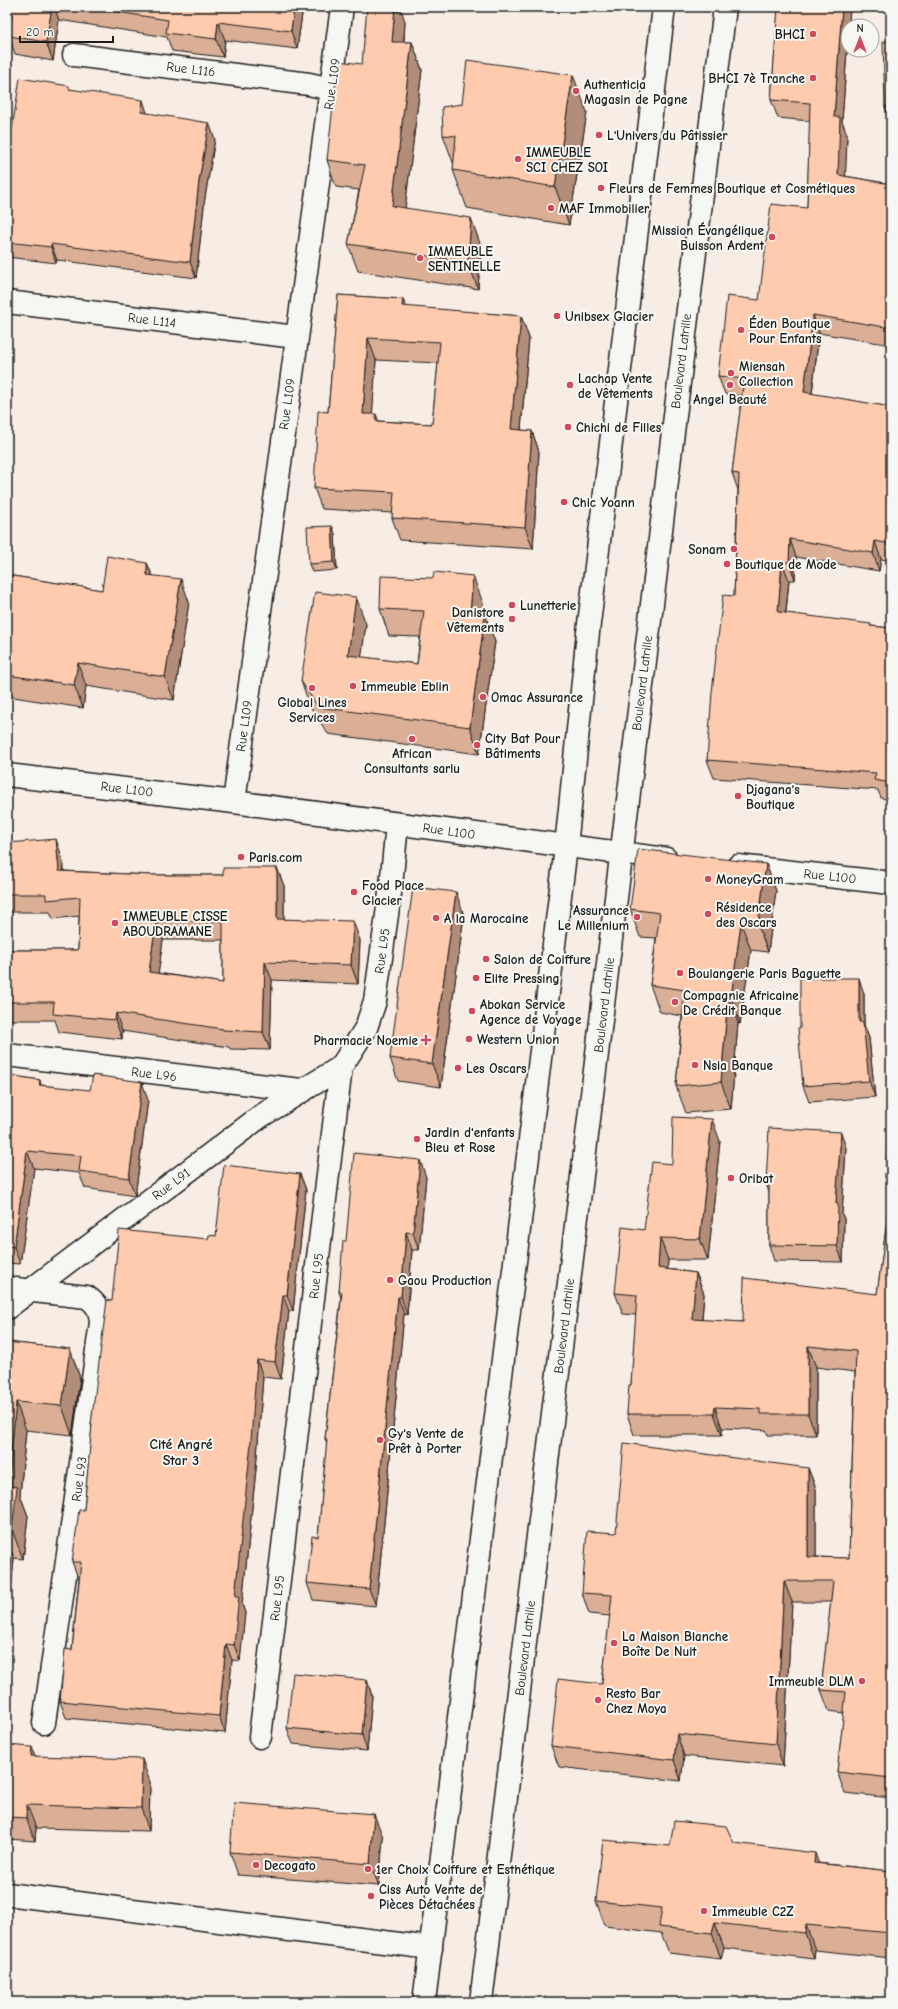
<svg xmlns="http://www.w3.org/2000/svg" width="898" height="2009" viewBox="0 0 898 2009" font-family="'Comic Neue',sans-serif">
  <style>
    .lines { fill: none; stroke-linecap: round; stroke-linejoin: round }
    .minor-casing { stroke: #1c1c1c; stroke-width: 25 }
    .secondary-casing { stroke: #1c1c1c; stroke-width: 25 }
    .minor { stroke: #f6f6f2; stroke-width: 22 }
    .secondary { stroke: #f6f6f2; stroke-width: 22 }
    .wall { fill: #daaf96; stroke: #1c1c1c; fill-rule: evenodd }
    .shaded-wall { fill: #b28e7a; stroke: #1c1c1c }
    .building { fill: #fecbaf; stroke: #1c1c1c; fill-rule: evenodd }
    .poi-dot { fill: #d1495b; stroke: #f6f6f2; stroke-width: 1.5 }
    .labels { text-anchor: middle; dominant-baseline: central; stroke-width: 4; stroke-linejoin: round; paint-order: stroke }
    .poi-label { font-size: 13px; font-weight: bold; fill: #1c1c1c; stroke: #f6f6f2; text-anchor: start }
    .street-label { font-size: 13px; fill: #1c1c1c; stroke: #f6f6f2 }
    .neighbourhood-label { font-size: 14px; font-weight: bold; fill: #1c1c1c; stroke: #f6f6f2 }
  </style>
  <rect width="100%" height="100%" fill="#f8ede5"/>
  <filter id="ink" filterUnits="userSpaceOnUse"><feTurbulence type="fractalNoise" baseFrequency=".025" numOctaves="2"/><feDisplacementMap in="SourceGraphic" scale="8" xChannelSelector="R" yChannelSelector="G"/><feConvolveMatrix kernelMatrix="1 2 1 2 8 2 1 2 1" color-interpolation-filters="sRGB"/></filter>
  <g filter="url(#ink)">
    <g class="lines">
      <g class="minor-casing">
        <path id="minor" d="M74,55L309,84L331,89
          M7,302L296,337
          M7,775L234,802L666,859
          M234,802L342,7
          M738,866L891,883
          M7,1055L301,1090
          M7,1288L87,1297C97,1304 100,1310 101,1322L44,1723
          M7,1308L261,1116L341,1067
          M260,1737L341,1067L366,1028L375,1001L391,886L397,824
          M7,1894L431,1948"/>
      </g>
      <g class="secondary-casing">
        <path id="secondary" d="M424,2002L566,847L588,632L664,7
          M481,2002L725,7"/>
      </g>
      <use href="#minor" class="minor"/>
      <use href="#secondary" class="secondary"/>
    </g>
    <path class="wall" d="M13,7H303L297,49L225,40L223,57L172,51L167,37L59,20L53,61L15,54L9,36Z
      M776,7H850L848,26V37L842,121L847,135L845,176L891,184V345L819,333L812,394L891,407V561L881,559L879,571L796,557L795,580H789L786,613L871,626L891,628V800L881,798L878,790L714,778L707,760L734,596L738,490L732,473L742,396L725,394L718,376L759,300L807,208L810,121L778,118L771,100L778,11H777Z
      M405,21L404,42H412L422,70L405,208L481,246L478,289L358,271L348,244L359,190L336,187L327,160L362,64Z
      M891,41V124L885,107Z
      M70,89L147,113L215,139L205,197L196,278L57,260L56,263L7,257V161Z
      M587,112L569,225L467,208L453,170L454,165L443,135Z
      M338,295L403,299L405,307L521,316L529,338L521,430L532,431L539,452L533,549L400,540L392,518L393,513L322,509L314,488L328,412ZM376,360L438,363L432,424L379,421L372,414Z
      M332,526L335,534L337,570L312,572L309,564Z
      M147,563L152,575L189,602L174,700L86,686L83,708L7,696V575L102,590Z
      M433,578L483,603L482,614L485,615L495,642L479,754L328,734L311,708L301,681L366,624L361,657L417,664L420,637L389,636L380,609Z
      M7,847L62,857L64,871L152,875H223L277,868L284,886V919L360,940L358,984L272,980L270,1050L230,1049L229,1047L122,1031V1039L59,1032L55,1020H7V950H78L79,916L53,919L50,912H7ZM163,940H223V983L158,973Z
      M766,864L776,891L768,952L751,950L740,1024L738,1023L731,1109L686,1113L676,1086L682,1016L660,1012L650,985L656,938L640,937L630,909Z
      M464,915L441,1087L398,1081L390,1058Z
      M864,994V1025L869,1038L875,1097L809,1102L803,1086L800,1028Z
      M7,1075L40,1080L41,1085L148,1100L135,1196L85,1188L79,1173L34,1168L20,1264L7,1263Z
      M891,1131V1798L845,1793L837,1772L844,1713L829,1711L821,1690L831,1602H792L783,1766L684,1756L681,1781L559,1767L551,1746L602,1684L610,1616L589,1614L582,1593L616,1533L808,1468L816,1489V1557L849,1558L855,1372L816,1367V1435H768L766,1430L722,1428V1435H634L627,1414L631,1385L636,1315L623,1314L615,1293L644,1230L672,1164L720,1141L708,1260H668L667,1269L696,1273L704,1294L702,1320L743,1322L877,1294L891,1192L885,1177Z
      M846,1148L842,1214L844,1219L843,1262L774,1261L769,1245V1193L766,1183Z
      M300,1174L306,1190L293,1311H289L281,1379L263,1377L256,1469L242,1604L245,1613L240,1661L232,1660L225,1733L66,1718L60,1701L72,1650L79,1578H78L72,1562L84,1510L92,1428L91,1424L112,1301L208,1239L216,1236Z
      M426,1177L419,1250H412L407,1315L404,1314L376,1606L313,1600L307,1583L318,1537L327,1443L325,1439L341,1298L339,1292L346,1241Z
      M7,1342L70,1349L80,1378L72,1435L26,1430L20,1495L28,1516L23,1559L14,1558L7,1632Z
      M367,1680L372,1696L367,1751L293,1744L287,1728Z
      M7,1745L35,1756L150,1782L149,1831L36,1828L35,1841L7,1839Z
      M383,1837L379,1886L238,1875L230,1852Z
      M734,1843L818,1863L891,1871V1958L815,1950L814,1959L724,1948L721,1959L669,1953L661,1933L605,1926L596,1901L670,1846Z"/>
    <path class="shaded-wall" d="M52,7H54L59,20L53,61L46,42Z
      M294,7H303L297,49L291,31Z
      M395,7H400L405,21L402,69L392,42Z
      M842,7H850L849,26H848V37L842,121L847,135L845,193L838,175L834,117Z
      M218,22L225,40L223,57L216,39Z
      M412,42L422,70L402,233L392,206Z
      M573,75L587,112L569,225L555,187Z
      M143,100L148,116L141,112Z
      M209,123L215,139L205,197L196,278L190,262L199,181Z
      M471,218L481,246L478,289L468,262Z
      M51,244L57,260L56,263L51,247Z
      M403,299L410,321L402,306Z
      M813,315L819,333L810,410L804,392Z
      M521,316L529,338L519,451L511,429Z
      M368,338L376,360L371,435L363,414Z
      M376,414L384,436L376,421Z
      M532,431L539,452L533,549L525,527Z
      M332,526L335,534L337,570L334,562Z
      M790,539L796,557L795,580L789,562Z
      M875,541L881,559L879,571L873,553Z
      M782,562L789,580L784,630L778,612Z
      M147,563L156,585L147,575Z
      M473,576L483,603L480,640L470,613Z
      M181,579L189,602L174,700L165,677Z
      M356,597L366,624L358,682L348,655Z
      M485,615L495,642L479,754L470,727Z
      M78,663L86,686L83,708L74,685Z
      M56,839L62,857L66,890L59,871Z
      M766,864L776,891L768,952L758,925Z
      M277,868L284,886V937L277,919Z
      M456,892L464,915L441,1087L432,1064Z
      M156,921L163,940L156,990L149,972Z
      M353,921L360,940L358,984L351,965Z
      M741,923L751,950L740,1024L731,997Z
      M265,962L272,980L270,1050L263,1032Z
      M859,978L864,994V1025L869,1038L875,1097L869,1081L859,1022Z
      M728,996L738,1023L731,1109L721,1082Z
      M116,1013L122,1031V1039L115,1020Z
      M142,1082L148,1100L135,1196L129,1178Z
      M712,1119L720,1141L708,1260L700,1239Z
      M841,1132L846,1148L842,1214L844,1219L843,1262L837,1246L836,1203Z
      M27,1151L34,1168L20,1264L14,1247Z
      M420,1160L426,1177L419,1250L413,1233Z
      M300,1174L306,1190L293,1311L287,1295Z
      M406,1232L412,1250L407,1315L401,1297Z
      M660,1238L668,1260L666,1290L658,1268Z
      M696,1273L704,1294L700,1340L692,1319Z
      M283,1295L289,1311L281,1379L275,1362Z
      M398,1297L404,1314L376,1606L369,1589Z
      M808,1346L816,1367V1435L808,1414Z
      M70,1349L80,1378L72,1435L62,1406Z
      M257,1360L263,1377L256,1469L242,1604L245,1613L240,1661L234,1645L235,1596Z
      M16,1402L26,1430L20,1495L28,1516L23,1559L12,1530L8,1486Z
      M715,1407L722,1428V1435L714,1414Z
      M808,1468L816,1489V1579L808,1557Z
      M7,1539L14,1558L7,1632Z
      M784,1581L792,1602L783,1766L776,1744Z
      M226,1644L232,1660L225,1733L219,1716Z
      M367,1680L372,1696L367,1751L362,1735Z
      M677,1734L684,1756L681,1781L674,1760Z
      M32,1747L40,1770L31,1756Z
      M142,1759L150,1782L149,1831L141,1808Z
      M27,1805L36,1828L35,1841L26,1818Z
      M374,1814L383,1837L379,1886L370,1864Z
      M815,1853L824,1879L814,1863Z
      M715,1923L724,1948L721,1959L712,1933Z
      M806,1925L815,1950L814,1959L805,1933Z"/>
    <path class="building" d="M13,7H52L46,42L9,36Z
      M86,7H294L291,31L218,22L216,39L166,33L168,20Z
      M367,7H395L392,42H412L392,206L471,218L468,262L348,244L365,165L327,160L338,61L362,64Z
      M778,7H842L834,117H840L838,175L891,184V328L813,315L804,392L891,407V544L875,541L873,553L790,539L789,562H782L778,612L871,624L870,626L891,628V783L874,780L876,773L707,760L712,692L723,595L734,596L739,474L732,473L744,379L718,376L727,296L759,300L771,204L807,208L810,103L771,100Z
      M891,41V107H885L883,42Z
      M467,60L573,75L555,187L453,170L456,136L443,135L442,107L462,104Z
      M20,78L69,86V89L143,100L141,112L209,123L199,181L190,262L51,244V247L7,242V161Z
      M338,295L403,299L402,306L521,316L511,429L532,431L525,527L392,518L394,492L314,488L318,411L328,412ZM368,338L440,342L432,424L376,421V414H363Z
      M332,526L334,562L309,564L307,527Z
      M107,556L147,563V575L181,579L165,677L78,663L74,685L7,675V575L102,590Z
      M434,572L473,576L470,613L485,615L470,727L318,707L301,681L315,592L356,597L348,655L417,664L424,611L380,609L381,576L433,578Z
      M56,839L59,871L152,875H223V868H277V919L353,921L351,965L265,962L263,1032L223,1030V1029L116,1013L115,1020L53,1014L54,1002H7V950H78L80,897L46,900V894H7V847H8V843ZM156,921H223V983L149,972Z
      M638,849L766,864L758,925L741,923L731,997L728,996L721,1082L676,1086L685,990L650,985L660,913L630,909Z
      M413,887L456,892L432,1064L390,1058Z
      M800,978H859V1022H863L869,1081L803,1086L798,1028H800Z
      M7,1075L40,1080L39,1085L90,1090L93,1075L142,1082L129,1178L79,1171L81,1156L27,1151L14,1247L7,1246Z
      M673,1117L712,1119L700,1239L660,1238L658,1268L696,1273L692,1319L743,1322L744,1278L877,1294L891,1192V1778L837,1772L846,1692L821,1690L833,1581H784L776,1744L677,1734L674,1760L551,1746L558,1679L602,1684L612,1595L582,1593L587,1531L616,1533L624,1443L808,1468V1557L849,1558L856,1351L808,1346V1414H760V1409L715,1407L714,1414H627L629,1385H631L637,1295L615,1293L622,1227L644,1230L652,1162L672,1164Z
      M769,1128L841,1132L836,1203H838L837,1246L769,1245V1183H766Z
      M888,1130L891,1131V1177H885Z
      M354,1153L420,1160L413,1233L406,1232L401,1297H398L369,1589L307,1583L312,1536L318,1537L327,1439H325L342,1292H339L343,1241H346Z
      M224,1165L300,1174L287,1295H283L275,1362L257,1360L250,1453L235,1596H239L234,1645L226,1644L219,1716L60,1701L65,1649L72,1650L81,1562H72L79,1510H84L92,1424H91L107,1300L112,1301L119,1230L208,1239L209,1235L216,1236Z
      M7,1342L70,1349L62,1406L16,1402L8,1486L17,1487L12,1530H7Z
      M293,1673L367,1680L362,1735L287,1728Z
      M7,1745L32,1747L31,1756L142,1759L141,1808L27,1805L26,1818L7,1817Z
      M234,1803L374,1814L370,1864L230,1852Z
      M674,1821L726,1826L734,1843L815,1853L814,1863L891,1871V1933L806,1925L805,1933L715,1923L712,1933L659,1927L662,1908L596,1901L603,1840L670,1846Z"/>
  </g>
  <g class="poi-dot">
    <circle cx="813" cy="34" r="4"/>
    <circle cx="813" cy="78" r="4"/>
    <circle cx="576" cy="91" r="4"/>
    <circle cx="599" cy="135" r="4"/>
    <circle cx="518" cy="159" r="4"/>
    <circle cx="601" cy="188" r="4"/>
    <circle cx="551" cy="208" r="4"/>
    <circle cx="772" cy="237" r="4"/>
    <circle cx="420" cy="258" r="4"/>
    <circle cx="557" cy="316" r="4"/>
    <circle cx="741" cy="330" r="4"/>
    <circle cx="731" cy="373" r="4"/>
    <circle cx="570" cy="385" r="4"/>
    <circle cx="730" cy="385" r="4"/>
    <circle cx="568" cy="427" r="4"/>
    <circle cx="564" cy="502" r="4"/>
    <circle cx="734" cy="549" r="4"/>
    <circle cx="727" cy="564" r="4"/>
    <circle cx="512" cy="605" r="4"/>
    <circle cx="512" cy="619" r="4"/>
    <circle cx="353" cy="686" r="4"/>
    <circle cx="312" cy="688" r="4"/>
    <circle cx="483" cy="697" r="4"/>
    <circle cx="412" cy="739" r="4"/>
    <circle cx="477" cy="745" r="4"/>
    <circle cx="738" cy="796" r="4"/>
    <circle cx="241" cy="857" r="4"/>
    <circle cx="708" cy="879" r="4"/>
    <circle cx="354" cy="892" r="4"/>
    <circle cx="708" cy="914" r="4"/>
    <circle cx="637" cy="917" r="4"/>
    <circle cx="436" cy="918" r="4"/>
    <circle cx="115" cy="923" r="4"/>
    <circle cx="486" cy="959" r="4"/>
    <circle cx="680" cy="973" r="4"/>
    <circle cx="476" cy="978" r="4"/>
    <circle cx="675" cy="1002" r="4"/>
    <circle cx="472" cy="1011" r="4"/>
    <circle cx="469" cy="1039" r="4"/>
    <path d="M424 1034h4v4h4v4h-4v4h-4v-4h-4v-4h4z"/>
    <circle cx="695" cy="1065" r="4"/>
    <circle cx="458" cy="1068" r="4"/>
    <circle cx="417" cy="1139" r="4"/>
    <circle cx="731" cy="1178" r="4"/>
    <circle cx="390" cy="1280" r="4"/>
    <circle cx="380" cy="1440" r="4"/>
    <circle cx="614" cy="1643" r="4"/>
    <circle cx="862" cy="1681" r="4"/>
    <circle cx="598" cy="1700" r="4"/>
    <circle cx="256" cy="1865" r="4"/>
    <circle cx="368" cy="1869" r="4"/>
    <circle cx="371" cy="1896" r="4"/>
    <circle cx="704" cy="1911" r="4"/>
  </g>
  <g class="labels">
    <g class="poi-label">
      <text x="805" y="34" text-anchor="end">BHCI</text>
      <text x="805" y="78" text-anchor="end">BHCI 7è Tranche</text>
      <text x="584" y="84">Authenticia<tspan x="584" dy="15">Magasin de Pagne</tspan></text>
      <text x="607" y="135">L'Univers du Pâtissier</text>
      <text x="526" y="152">IMMEUBLE<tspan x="526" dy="15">SCI CHEZ SOI</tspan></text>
      <text x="609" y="188">Fleurs de Femmes Boutique et Cosmétiques</text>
      <text x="559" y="208">MAF Immobilier</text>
      <text x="764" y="230" text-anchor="end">Mission Évangélique<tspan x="764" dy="15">Buisson Ardent</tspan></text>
      <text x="428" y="251">IMMEUBLE<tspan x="428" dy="15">SENTINELLE</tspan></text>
      <text x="565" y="316">Unibsex Glacier</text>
      <text x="749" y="323">Éden Boutique<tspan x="749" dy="15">Pour Enfants</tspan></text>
      <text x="739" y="366">Miensah<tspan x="739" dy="15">Collection</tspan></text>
      <text x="578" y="378">Lachap Vente<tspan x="578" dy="15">de Vêtements</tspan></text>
      <text x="730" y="399" text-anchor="middle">Angel Beauté</text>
      <text x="576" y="427">Chichi de Filles</text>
      <text x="572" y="502">Chic Yoann</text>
      <text x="726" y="549" text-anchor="end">Sonam</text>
      <text x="735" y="564">Boutique de Mode</text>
      <text x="520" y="605">Lunetterie</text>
      <text x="504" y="612" text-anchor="end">Danistore<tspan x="504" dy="15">Vêtements</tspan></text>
      <text x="361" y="686">Immeuble Eblin</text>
      <text x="491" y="697">Omac Assurance</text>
      <text x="312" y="702" text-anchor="middle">Global Lines<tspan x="312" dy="15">Services</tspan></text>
      <text x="485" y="738">City Bat Pour<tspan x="485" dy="15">Bâtiments</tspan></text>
      <text x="412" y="753" text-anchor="middle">African<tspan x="412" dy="15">Consultants sarlu</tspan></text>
      <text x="746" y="789">Djagana's<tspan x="746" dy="15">Boutique</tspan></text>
      <text x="249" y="857">Paris.com</text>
      <text x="716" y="879">MoneyGram</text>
      <text x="362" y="885">Food Place<tspan x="362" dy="15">Glacier</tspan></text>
      <text x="716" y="907">Résidence<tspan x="716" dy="15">des Oscars</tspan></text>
      <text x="629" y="910" text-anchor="end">Assurance<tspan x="629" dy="15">Le Millenium</tspan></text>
      <text x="123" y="916">IMMEUBLE CISSE<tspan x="123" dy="15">ABOUDRAMANE</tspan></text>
      <text x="444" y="918">A la Marocaine</text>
      <text x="494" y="959">Salon de Coiffure</text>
      <text x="688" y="973">Boulangerie Paris Baguette</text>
      <text x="484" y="978">Elite Pressing</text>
      <text x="683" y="995">Compagnie Africaine<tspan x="683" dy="15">De Crédit Banque</tspan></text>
      <text x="480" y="1004">Abokan Service<tspan x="480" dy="15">Agence de Voyage</tspan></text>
      <text x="477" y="1039">Western Union</text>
      <text x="418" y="1040" text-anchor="end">Pharmacie Noemie</text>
      <text x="703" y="1065">Nsia Banque</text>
      <text x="466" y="1068">Les Oscars ‌</text>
      <text x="425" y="1132">Jardin d'enfants<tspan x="425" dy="15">Bleu et Rose</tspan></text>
      <text x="739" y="1178">Oribat</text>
      <text x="398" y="1280">Gaou Production</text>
      <text x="388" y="1433">Gy's Vente de<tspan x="388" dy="15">Prêt à Porter</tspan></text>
      <text x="622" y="1636">La Maison Blanche<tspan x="622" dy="15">Boîte De Nuit</tspan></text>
      <text x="854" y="1681" text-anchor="end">Immeuble DLM</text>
      <text x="606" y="1693">Resto Bar<tspan x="606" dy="15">Chez Moya</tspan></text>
      <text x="264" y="1865">Decogato</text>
      <text x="376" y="1869">1er Choix Coiffure et Esthétique</text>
      <text x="379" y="1889">Ciss Auto Vente de<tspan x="379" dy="15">Pièces Détachées</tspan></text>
      <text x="712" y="1911">Immeuble C2Z</text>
    </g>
    <g class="street-label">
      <text transform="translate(191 69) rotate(7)">Rue L116</text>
      <text transform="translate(332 84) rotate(-82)">Rue L109</text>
      <text transform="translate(152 320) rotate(7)">Rue L114</text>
      <text transform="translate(681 361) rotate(-83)">Boulevard Latrille</text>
      <text transform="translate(287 404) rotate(-82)">Rue L109</text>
      <text transform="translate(642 683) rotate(-83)">Boulevard Latrille</text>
      <text transform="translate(244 726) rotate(-82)">Rue L109</text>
      <text transform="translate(127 789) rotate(7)">Rue L100</text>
      <text transform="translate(449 831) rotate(8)">Rue L100</text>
      <text transform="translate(830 876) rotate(6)">Rue L100</text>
      <text transform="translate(382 951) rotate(-82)">Rue L95</text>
      <text transform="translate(604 1005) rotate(-83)">Boulevard Latrille</text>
      <text transform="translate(154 1074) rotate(7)">Rue L96</text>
      <text transform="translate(171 1184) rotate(-37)">Rue L91</text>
      <text transform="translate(316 1276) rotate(-83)">Rue L95</text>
      <text transform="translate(564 1326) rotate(-83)">Boulevard Latrille</text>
      <text transform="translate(79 1479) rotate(-82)">Rue L93</text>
      <text transform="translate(277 1598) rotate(-83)">Rue L95</text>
      <text transform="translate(525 1648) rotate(-83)">Boulevard Latrille</text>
    </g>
    <g class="neighbourhood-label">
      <text x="181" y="1444">Cité Angré<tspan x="181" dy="16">Star 3</tspan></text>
    </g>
  </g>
  <rect width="898" height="2009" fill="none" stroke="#f6f6f2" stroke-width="24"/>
  <rect x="12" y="12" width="874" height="1985" fill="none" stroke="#1c1c1c" stroke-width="1.5" filter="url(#ink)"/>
  <g transform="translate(860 38)"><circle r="19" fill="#f6f6f2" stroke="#9f9f9c"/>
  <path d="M0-3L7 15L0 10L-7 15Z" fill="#d1495b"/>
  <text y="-6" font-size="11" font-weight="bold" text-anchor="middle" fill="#1c1c1c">N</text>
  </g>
  <path d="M20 36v6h93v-6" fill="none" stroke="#1c1c1c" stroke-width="2"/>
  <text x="26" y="36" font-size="12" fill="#1c1c1c" stroke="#f6f6f2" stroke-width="3" paint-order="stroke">20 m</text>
</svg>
